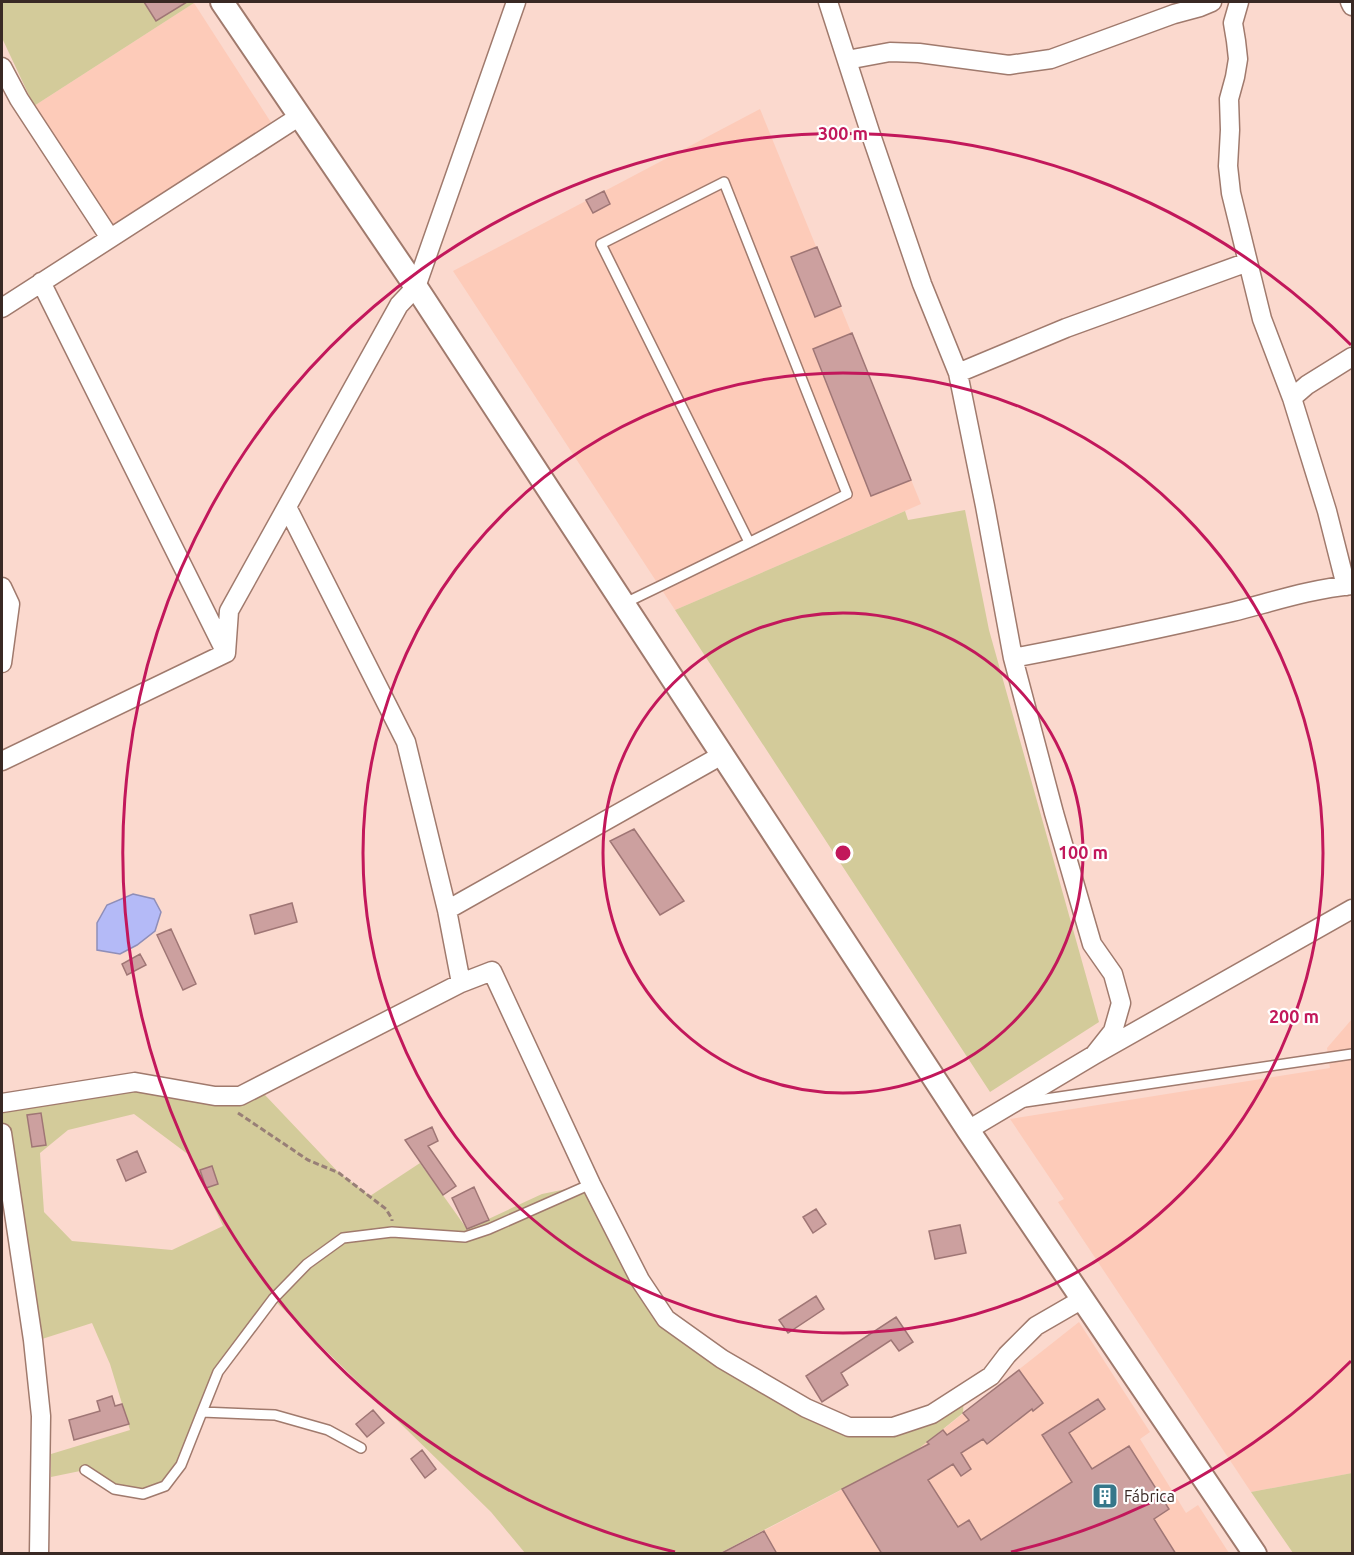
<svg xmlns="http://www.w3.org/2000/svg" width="1354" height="1555" viewBox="0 0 1354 1555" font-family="Ubuntu,sans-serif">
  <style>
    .built { fill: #fdcbb9 }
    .green { fill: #d3cb9a; fill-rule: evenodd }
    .water { fill: #b4baf7; stroke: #8f8eb8; stroke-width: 1.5 }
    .building { fill: #cca09f; stroke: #9f7675; stroke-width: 1.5 }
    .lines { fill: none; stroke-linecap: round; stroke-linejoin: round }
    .service-casing { stroke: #a07a6d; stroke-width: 12 }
    .minor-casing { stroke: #a07a6d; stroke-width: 21 }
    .tertiary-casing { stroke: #a07a6d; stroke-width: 26 }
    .path { stroke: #987f77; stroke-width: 3; stroke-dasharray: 6 3; stroke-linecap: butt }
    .service { stroke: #fff; stroke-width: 9 }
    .minor { stroke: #fff; stroke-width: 18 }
    .tertiary { stroke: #fff; stroke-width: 22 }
    .ring { fill: none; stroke: #c2185b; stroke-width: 3 }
    .labels { text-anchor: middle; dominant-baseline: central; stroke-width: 4.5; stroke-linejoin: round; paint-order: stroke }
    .poi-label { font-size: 16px; fill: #392924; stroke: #fff; text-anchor: start }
    .centre { fill: #c2185b; stroke: #fff; stroke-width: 3 }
    .ring-label { font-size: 18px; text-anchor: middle; font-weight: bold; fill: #c2185b; stroke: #fff; stroke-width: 4.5; stroke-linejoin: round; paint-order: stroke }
  </style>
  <rect width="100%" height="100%" fill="#fbd9ce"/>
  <path class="built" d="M194,3L272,124L111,227L34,106Z
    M760,109L921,504L675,610L453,271Z
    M1352,1019V1473L1251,1492L1058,1202L1064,1199L1010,1119L1330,1068L1327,1048Z
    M1079,1322L1150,1432L1140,1439L1186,1513L1198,1505L1229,1553L720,1554L917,1450Z"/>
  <path class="green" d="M2,2H193L194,3L34,106L2,38Z
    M965,510L989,630L1099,1022L990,1092L675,610L905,511L908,520Z
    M135,1082L240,1096L265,1095L339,1173L370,1196L420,1163L467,1229L542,1194L591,1184L666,1319L806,1408L893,1427L964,1394L963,1413L917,1450L720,1553H525L491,1512L273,1299L218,1372L191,1438L165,1486L143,1494L114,1489L85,1470L51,1477V1454L130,1430L110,1364L92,1323L42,1339L33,1340L2,1133V1105ZM134,1114L189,1155L223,1226L172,1250L72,1241L44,1212L40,1153L68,1130Z
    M1352,1473V1553H1293L1251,1492Z"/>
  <path class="water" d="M133,894L154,899L161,912L155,931L137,945L120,954L97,950V923L107,905Z"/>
  <path class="building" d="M144,2H187L156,21Z
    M604,191L610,204L593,213L586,200Z
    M817,247L841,306L815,317L791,257Z
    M852,333L911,480L871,496L813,349Z
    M634,829L684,901L660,915L610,841Z
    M292,903L297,922L255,934L250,915Z
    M171,929L196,984L183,990L157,935Z
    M140,954L146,965L127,975L122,964Z
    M41,1113L46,1145L32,1147L27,1115Z
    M432,1127L438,1141L428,1146L456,1186L443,1195L405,1140Z
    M137,1151L146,1172L126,1181L117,1160Z
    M212,1166L218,1184L206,1188L200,1170Z
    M474,1187L489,1220L467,1229L452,1198Z
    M816,1209L826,1224L813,1233L803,1217Z
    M960,1225L966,1253L935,1259L929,1231Z
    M816,1296L824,1309L788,1333L779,1320Z
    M896,1317L913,1342L899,1351L891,1340L841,1373L848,1385L822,1402L806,1376Z
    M1019,1370L1043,1403L1033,1411L1032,1409L987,1444L983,1439L961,1453L971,1469L961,1476L953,1464L928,1480L958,1527L969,1520L981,1540L1072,1482L1042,1435L1098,1399L1105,1409L1069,1433L1092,1469L1129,1446L1169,1509L1154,1519L1176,1554H882L842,1489L929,1444L927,1442L943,1430L947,1435L969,1420L963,1413Z
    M112,1396L115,1406L122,1404L129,1424L74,1440L69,1420L100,1411L97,1401Z
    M373,1410L384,1423L367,1437L356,1424Z
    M422,1450L436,1469L425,1478L411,1459Z
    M764,1531L777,1554H720Z"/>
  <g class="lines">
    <g class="service-casing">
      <path id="service" d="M623,604C698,568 773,531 847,494L724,182L601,244L749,542
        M1025,1102L1352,1054
        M361,1448L328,1430L275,1415L202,1412L218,1372L273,1299L307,1264L343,1238L392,1232L465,1237L489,1229L591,1184
        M85,1470L114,1489L143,1494L165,1486L181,1465L202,1412"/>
    </g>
    <g class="minor-casing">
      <path id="minor" d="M828,2L870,132L922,284L958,373L985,506L1013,658L1054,813L1092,944L1113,974L1121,1003L1113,1031L1094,1055
        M1239,2L1233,23L1236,41L1238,59L1235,77L1229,99L1230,130L1228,166L1231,193L1262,319L1292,398L1327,511L1346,586
        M1350,2L1352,6
        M847,60L890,52L919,53L1009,65L1051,59L1174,14L1200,7L1212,2
        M2,67L19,99L110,238
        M41,282L225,651
        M2,308L300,116
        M958,373L1066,328L1248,262
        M1292,398L1307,385L1352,357
        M2,587L10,604L2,663
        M1013,658C1086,644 1159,629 1232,612C1272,602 1311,589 1352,585
        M2,761L226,653L229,611L399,305L416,287L516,2
        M447,910L722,755
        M461,983L492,971L591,1184L640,1280L666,1319L722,1359L806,1408L849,1427H893L932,1414L991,1376L1007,1355L1036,1326L1081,1300
        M2,1103L135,1082L215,1096H240L461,983L447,910L406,742L287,507
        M968,1130L1094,1055L1352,909
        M2,1133L33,1340L41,1416L39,1554"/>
    </g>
    <g class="tertiary-casing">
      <path id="tertiary" d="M222,2L416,287L968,1130L1255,1554"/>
    </g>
    <path class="path" d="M238,1113L308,1160L339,1173L386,1209L392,1219V1221"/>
    <use href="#service" class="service"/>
    <use href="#minor" class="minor"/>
    <use href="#tertiary" class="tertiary"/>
  </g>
  <g class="ring">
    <circle cx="843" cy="853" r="240"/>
    <circle cx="843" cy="853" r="480"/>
    <path d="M1351 1361A719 719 0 0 1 1011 1552M675 1552A719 719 0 1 1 1351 345"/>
  </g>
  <defs>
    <g id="building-square" transform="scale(1.35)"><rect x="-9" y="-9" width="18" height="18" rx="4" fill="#36778a" stroke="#fff"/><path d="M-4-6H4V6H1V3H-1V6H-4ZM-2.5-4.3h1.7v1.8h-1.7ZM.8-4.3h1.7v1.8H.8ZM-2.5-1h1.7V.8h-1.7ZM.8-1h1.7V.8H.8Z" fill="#fff"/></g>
  </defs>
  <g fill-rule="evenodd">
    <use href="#building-square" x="1105" y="1496"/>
  </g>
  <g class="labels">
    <g class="poi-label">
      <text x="1124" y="1496">Fábrica</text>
    </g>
  </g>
  <circle cx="843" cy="853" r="9" class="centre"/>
  <g class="ring-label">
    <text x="843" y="140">300 m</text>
    <text x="1083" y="859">100 m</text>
    <text x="1294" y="1023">200 m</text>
  </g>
  <rect width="1354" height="1555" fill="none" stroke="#392924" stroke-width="6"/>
</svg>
